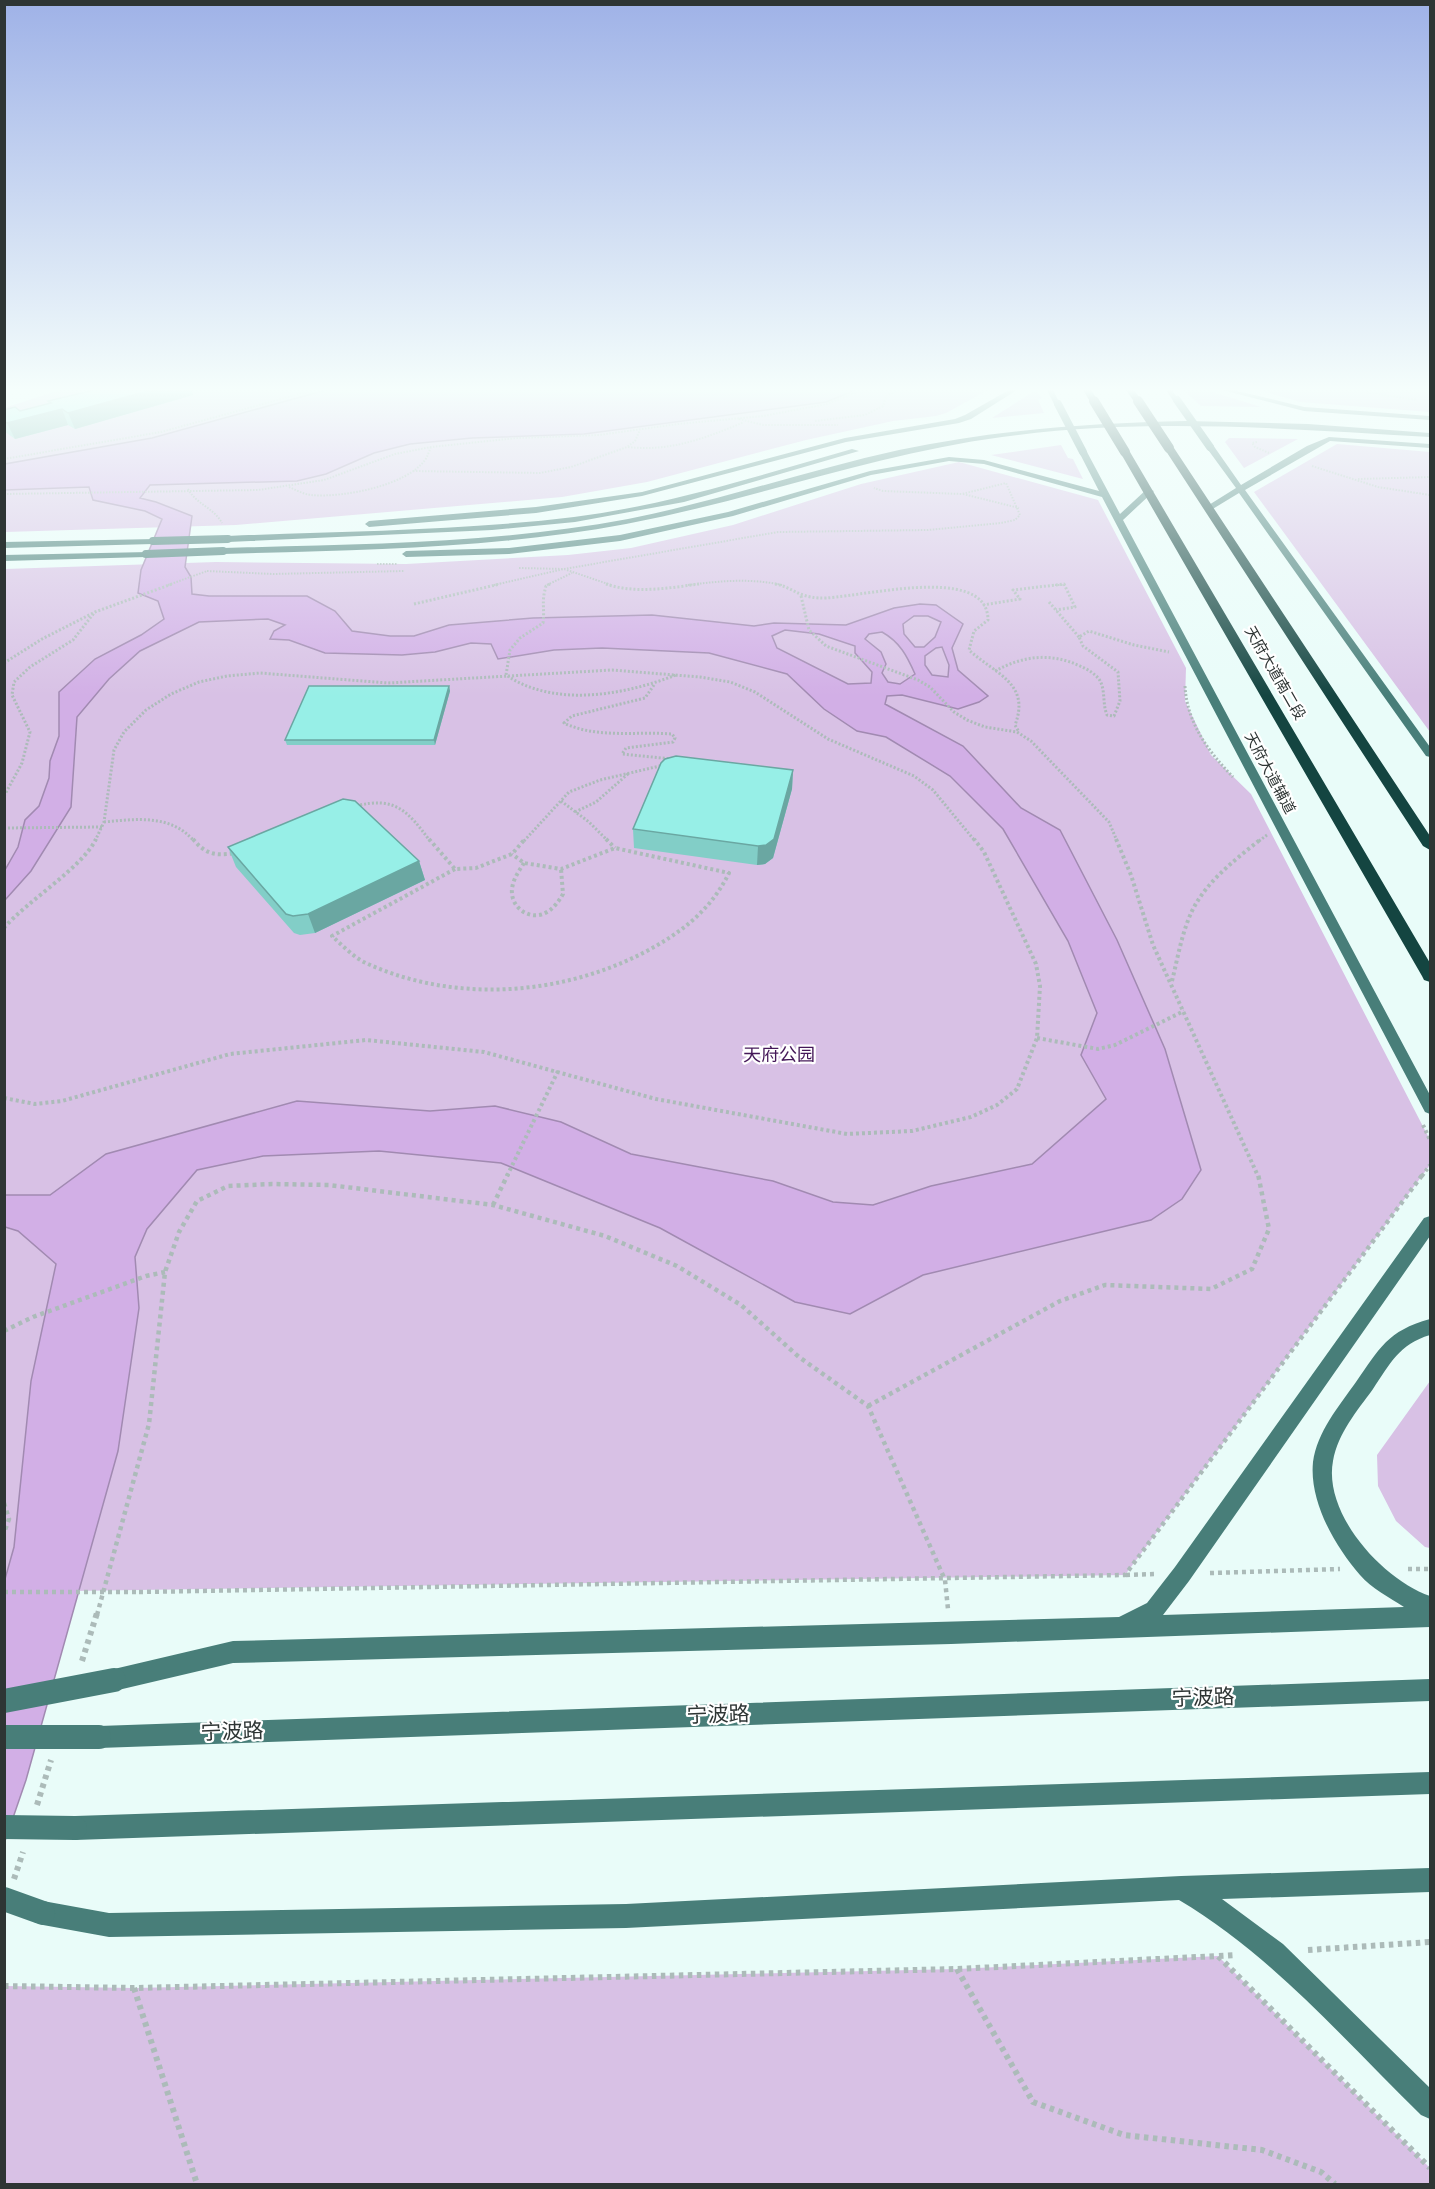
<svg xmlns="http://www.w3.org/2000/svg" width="1435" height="2189" viewBox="0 0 1435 2189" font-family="'Varela Round','Noto Sans SC',sans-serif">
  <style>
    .green { fill: #d8c1e5 }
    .water { fill: #d2afe6; stroke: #a18ab1; stroke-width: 1.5; fill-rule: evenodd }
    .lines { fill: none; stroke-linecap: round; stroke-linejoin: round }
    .path-far4 { stroke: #acbbb9; stroke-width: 2; stroke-dasharray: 1.5 1.5; stroke-linecap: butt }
    .path-far3 { stroke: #acbbb9; stroke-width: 3; stroke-dasharray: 2 2; stroke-linecap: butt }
    .path-far2 { stroke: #acbbb9; stroke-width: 4; stroke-dasharray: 3 3; stroke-linecap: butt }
    .path-far1 { stroke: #acbbb9; stroke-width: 4.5; stroke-dasharray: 4 4; stroke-linecap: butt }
    .path { stroke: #acbbb9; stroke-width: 6; stroke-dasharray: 4.5 4.5; stroke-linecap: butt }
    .secondary { fill: #487e79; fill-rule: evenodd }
    .highway { fill: #144541; fill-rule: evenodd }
    .path-bridge { stroke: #acbbb9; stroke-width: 4.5; stroke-dasharray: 4 4; stroke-linecap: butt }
    .secondary-bridge-far1 { stroke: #487e79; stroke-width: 8 }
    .secondary-bridge { stroke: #487e79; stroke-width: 24 }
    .highway-bridge { stroke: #144541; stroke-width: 10 }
    .wall { fill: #82cec7 }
    .shaded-wall { fill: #6aa7a2 }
    .building { fill: #97efe7; stroke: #6aa7a2; stroke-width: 1.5 }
    .labels { text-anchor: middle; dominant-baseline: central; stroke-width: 4.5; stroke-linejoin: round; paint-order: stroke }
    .far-street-label { font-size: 15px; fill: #2e3534; stroke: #fff }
    .park-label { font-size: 18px; fill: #441758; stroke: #fff }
    .near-street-label { font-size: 21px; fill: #2e3534; stroke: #fff }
  </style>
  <rect width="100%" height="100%" fill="#e9fcf9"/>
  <path class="green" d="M60,390H988L946,413L936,416L893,421L806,440L647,482L562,497L236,525L5,532L4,408Z
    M1036,390L1042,398L1038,400L1044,413L992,418Z
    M1184,390H1206L1261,407L1201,406Z
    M1259,390H1430V412L1300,402Z
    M1229,438L1298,439L1244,468L1225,442Z
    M1337,444L1430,452V732L1254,492Z
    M1061,445L1068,458L1073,459L1083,479L991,455Z
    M959,462L1098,500L1186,668L1185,701L1211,755L1251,794L1430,1140V1165L1125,1575L5,1592V569L216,562L406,564L568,555L631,548L733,525L861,484Z
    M1430,1381V1548L1425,1547L1396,1521L1378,1486L1377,1455Z
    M1218,1956L1430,2168V2184H5V1986L134,1988L957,1969Z"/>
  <path class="water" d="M326,390H856L826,402L584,434L472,438L410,444L374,453L326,474L297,481L150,485L140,498L156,502L192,516L185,567L191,577L192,594L209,596H307L335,611L352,631L390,636H414L449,625L533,618L652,615L754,626L774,623L846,625L894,608L920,604L936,605L963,624L952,648L958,670L988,696L979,702L958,709L902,695L887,696L885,704L963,746L1021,808L1060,830L1117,940L1165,1049L1201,1170L1182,1199L1151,1220L923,1275L850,1314L795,1302L660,1228L501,1163L379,1151L263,1156L197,1170L147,1229L135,1257L139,1308L118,1451L26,1780L5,1841V1579L14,1547L31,1381L56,1264L18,1231L5,1227V1195H50L106,1154L297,1101L430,1111L495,1106L561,1122L631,1154L773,1181L833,1202L873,1205L931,1186L1032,1164L1106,1099L1081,1055L1097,1013L1068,941L1003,829L950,776L886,737L857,731L824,709L787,674L709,653L602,648L554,650L498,659L491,644L471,643L435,652L402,655L325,653L289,640L270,639L274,631L285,625L268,619L199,622L140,651L109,679L77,717L71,807L31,871L5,900V870L18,847L25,820L39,806L49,778L50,761L59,736V692L95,659L141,635L164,619L158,601L138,593L141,570L162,519L145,511L93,500L89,487L5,490V464L152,438ZM914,616H928L941,622L935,637L924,647H915L904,634L903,624ZM785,630L819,634L855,646V653L872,672L871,683L848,684L777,648L772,636ZM882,632C900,642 907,656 915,674L900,684L888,682L882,673L886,664L881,652L865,639L869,634ZM942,647L949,665L948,677L932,675L925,665V656L936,648Z"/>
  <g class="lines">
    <path class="path-far4" d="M1352,390L1417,400
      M739,419L763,425H838
      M815,421L865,415L883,406L887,395L898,390
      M1257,442L1252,443L1255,447L1269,453
      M628,447C670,452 706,438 744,422
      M4,459L161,432L314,390
      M1312,466L1378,487L1430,495
      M413,471L540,473L571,467L627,447L635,441L640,430
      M1358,479L1430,477
      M289,487C296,490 303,494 311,495C342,498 406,486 425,460C428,456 429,451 431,447
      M188,489C196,504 214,508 222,523
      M4,494L258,490L324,480L395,454L431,447L517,438L599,435L678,424L763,416L827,404L862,390
      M963,494L1019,508
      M377,564H397
      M519,568L564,569L778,532L928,530L1001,523L1015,520L1020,515L1006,483L962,494L883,491L874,488
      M207,571L273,574L404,571
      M168,585L207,571
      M494,585L564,569L611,585
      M547,585L572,573
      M688,585C720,581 750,578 782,585
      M1052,585H1065"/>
    <path class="path-far3" d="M550,584L546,586C541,603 545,607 543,623L520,638L510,650L506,675C555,708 624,695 676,675
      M606,584C635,594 669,588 699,584
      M775,584C792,587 798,597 819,598C852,600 988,561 988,620L974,631L969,650C995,674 1031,683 1015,725L1019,732
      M801,596L809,630L826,646L918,680L930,687L954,712L967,720L985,727L1017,732L1031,741L1109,822L1117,841
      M1049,602L1079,637
      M414,604L500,584
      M983,605L1020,599L1013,590L1064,584L1075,607L1056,610
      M4,663L42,639L95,612L172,584
      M995,671C1023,656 1050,652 1080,666C1087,669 1094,673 1099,679C1106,690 1102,703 1107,715L1114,716L1120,701L1118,672L1083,646L1079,637L1089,631L1134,645L1169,652
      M654,685L645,698L572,716L564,723C597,739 637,731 672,734L675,738L673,742L626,748L622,754L672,759
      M1185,686C1187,723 1208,751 1233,777
      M4,796L22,763L30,732L12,695L14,682L30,667L73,640L94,613
      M561,801L589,822L608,841
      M356,806C395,796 408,811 430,841
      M575,812L596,802L629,773
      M104,822C136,819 171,814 194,841
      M4,828L102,827
      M95,841L104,822L114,750L124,732L146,710L171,694L199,682L227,676L260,673L388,683L612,670L700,677L730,682L755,692L828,739L914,776L933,790L975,841
      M524,841L569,792L600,780L664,765
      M1259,841L1267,835"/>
    <path class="path-far2" d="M193,839C206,855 216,856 236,853
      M429,839L455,869L476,868L512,854L525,839
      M606,839L615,848
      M1116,839L1131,875L1153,945L1258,1176
      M524,863C519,871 513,879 512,889C510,908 531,922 547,912C554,908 559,901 563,894L561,869
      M455,869L332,936C343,946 354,958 368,964C455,1003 560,996 645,952C681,933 711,910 729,873L615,848L561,869L524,863L512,854
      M4,928C27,901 82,868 96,839
      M1172,981C1178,957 1182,931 1193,909C1208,880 1236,859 1261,839
      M1037,1038L1098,1049L1115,1045L1184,1011
      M4,1098L35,1104L62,1101L230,1054L366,1040L484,1052L656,1099L847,1134L912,1131L971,1117L997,1105L1017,1089L1037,1038L1040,986L1036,964L984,852L974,839
      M1423,1125L1430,1140
      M507,1176L558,1071
      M1422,1176L1430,1165"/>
    <path class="path-far1" d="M493,1205L508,1174
      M4,1331L33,1317L146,1276L165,1272
      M868,1406L1060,1301L1105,1285L1211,1289L1252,1269L1269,1229L1258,1174
      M4,1503L9,1519L4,1533
      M1408,1569H1430
      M1210,1573L1340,1569
      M1126,1575L1154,1574
      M139,1592L1125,1575L1423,1174
      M97,1615L149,1424L165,1272L179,1232L197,1201L228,1186L272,1184L329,1185L493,1205L605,1236L677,1266L741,1305L799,1357L868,1406L945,1580L948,1609"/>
    <path class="path" d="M82,1661L97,1613
      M37,1805L51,1760
      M14,1879L23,1852
      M1308,1950L1430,1942
      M1219,1956L1235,1955
      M957,1969L1033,2102L1124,2135L1262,2150L1321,2172L1335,2184
      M4,1986L134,1988L957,1969L1218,1956L1430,2168
      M134,1988L197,2184"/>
    <path class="secondary" d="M1009,390H1017L971,419L959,423L846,442L642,496L536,513L369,527L365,524L369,521L536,507L642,492L845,438L955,419L965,415Z
      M1047,390H1053L1061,406H1055Z
      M1166,390H1172L1180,402H1174Z
      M1222,390H1233L1304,407L1430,416V420L1304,411Z
      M1186,421L1308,424L1430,433V437C1285,429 1148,417 1002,437C874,454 753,500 626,524C493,549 358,550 223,554L219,551L223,548C358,544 494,544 628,519C719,501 808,470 899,450C994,430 1089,423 1186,421Z
      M1329,437L1430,444V448L1330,441L1245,490L1430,747V757L1426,756L1239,493L1211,510L1204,508L1236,488L1206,447L1207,445H1213L1241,485L1307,446Z
      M852,449L859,451L684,502L575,522L492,530L228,542L224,539L228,536C343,531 459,531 574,517C669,505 760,475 852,449Z
      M1083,450L1087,452L1120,514L1147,489L1154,491L1123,520L1430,1095V1114L1425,1112L1102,497L984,464L949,461L871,475L733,516L620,541L509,554L406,557L402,554L406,551L509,548L620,535L728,512L870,471L949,457L984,460L1099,491L1079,452Z
      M156,539L157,541L153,544L4,548V542Z
      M149,552V556L146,557L4,561V555Z
      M1430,1216V1236L1189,1581L1163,1615L1404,1607C1390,1598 1371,1588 1360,1575C1335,1546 1309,1502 1313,1462C1317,1432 1339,1406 1356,1382C1380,1348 1387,1331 1430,1319V1335C1399,1344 1390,1364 1373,1389C1357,1411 1338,1433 1333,1461C1323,1514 1383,1580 1430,1596V1627L951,1644L233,1663L114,1691L106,1688L103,1680L106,1672L114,1669L233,1641L1119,1617L1147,1603L1175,1567L1424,1218Z
      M1430,1679V1701L99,1748L91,1745L88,1737L91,1729L99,1726Z
      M1430,1772V1794L75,1840L67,1836L63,1828L67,1820L75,1816Z
      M1430,1868V1892L1222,1899L1283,1944L1430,2088V2119L1421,2115C1344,2040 1272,1955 1179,1900L626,1928L109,1937L43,1925L34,1922L31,1913L34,1904L43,1901L109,1913L626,1904L1181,1876Z"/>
    <path class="highway" d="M1083,390H1091L1098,401L1097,403H1091Z
      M1126,390H1134L1142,401L1141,403H1135Z
      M1166,446L1174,448L1430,836V850L1423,846L1164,448Z
      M1122,450L1130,452L1430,963V982L1424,980L1422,976L1120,452Z"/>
    <path class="path-bridge" d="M4,1592H139"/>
    <path class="secondary-bridge-far1" d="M1177,400L1210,447
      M1058,404L1083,452
      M153,541L228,539
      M146,554L223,551"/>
    <path class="secondary-bridge" d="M4,1701L114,1680
      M4,1737H99
      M4,1827L75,1828
      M4,1899L43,1913"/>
    <path class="highway-bridge" d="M1094,401L1125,452
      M1138,401L1169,448"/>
  </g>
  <path class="wall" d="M94,390H192L193,395L75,429L68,425L15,439L4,431V410L20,411L49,403L48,401Z
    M449,686L450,691L435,745H287L285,740Z
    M793,770L792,789L773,858L765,864L757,865L634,848L633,829Z
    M228,847L419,861L425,880L315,933L300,935L294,933L236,867Z"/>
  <path class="shaded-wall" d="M151,390H192L193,395L75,429L68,413Z
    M62,409L68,425L15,439L7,423Z
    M449,686L450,691L435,745L434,740Z
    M793,770L792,789L773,858L765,864L757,865L758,846Z
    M419,861L425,880L315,933L308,914Z"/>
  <path class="building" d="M94,390H151L68,413L62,409L7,423L4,421V410L15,407L20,411L51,403L48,401Z
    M309,686H449L434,740H285Z
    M676,756L793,770L774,839L766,845L758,846L633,829L661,763L665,759Z
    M343,799L355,801L419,861L308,914L293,916L286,914L228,847Z"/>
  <linearGradient id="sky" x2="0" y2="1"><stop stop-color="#9fb2e7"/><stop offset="0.56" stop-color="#f5fefc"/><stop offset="1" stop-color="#f5fefc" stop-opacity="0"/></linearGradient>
  <rect width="1435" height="696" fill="url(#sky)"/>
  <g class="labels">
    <g class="far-street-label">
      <text transform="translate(1275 673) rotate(60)">天府大道南二段</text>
      <text transform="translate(1270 773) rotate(62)">天府大道辅道</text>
    </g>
    <g class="park-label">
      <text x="779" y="1055">天府公园</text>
    </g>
    <g class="near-street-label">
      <text transform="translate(1203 1698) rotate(-2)">宁波路</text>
      <text transform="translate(718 1715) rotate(-2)">宁波路</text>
      <text transform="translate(232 1732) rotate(-2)">宁波路</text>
    </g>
  </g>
  <rect width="1435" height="2189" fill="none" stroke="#2e3534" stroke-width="12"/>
</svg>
